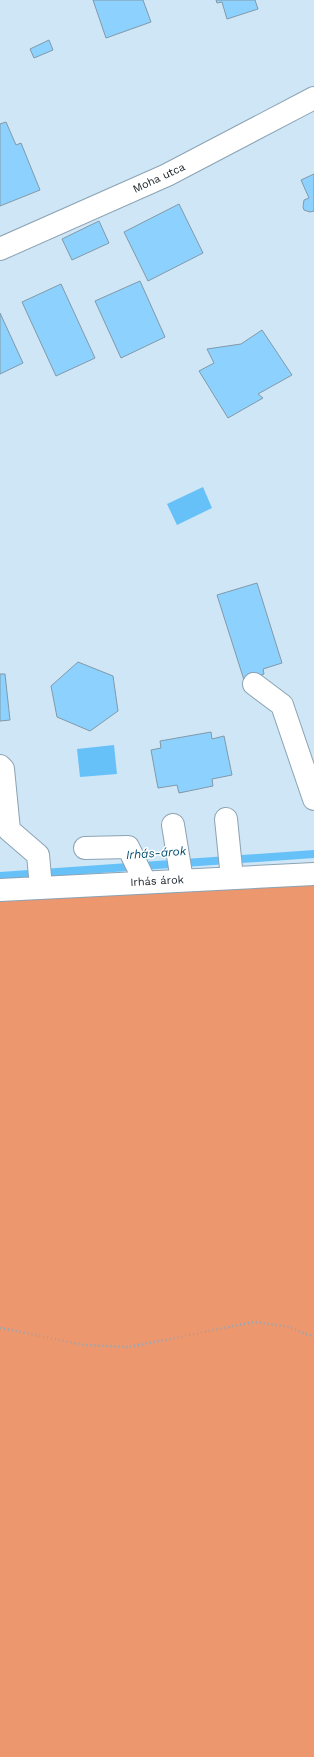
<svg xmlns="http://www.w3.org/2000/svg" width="314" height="1757" viewBox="0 0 314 1757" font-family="'Work Sans',sans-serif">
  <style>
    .forest { fill: #ed976e }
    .water { fill: #67c1f9 }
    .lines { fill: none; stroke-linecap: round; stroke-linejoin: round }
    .stream { stroke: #67c1f9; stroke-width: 8 }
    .building { fill: #8dd2ff; stroke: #8299a8 }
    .minor-casing { stroke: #8ca3b3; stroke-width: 24 }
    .path { stroke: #93a6b3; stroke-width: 2.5; stroke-dasharray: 1 3; stroke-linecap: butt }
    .minor { stroke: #fff; stroke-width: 22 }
    .labels { text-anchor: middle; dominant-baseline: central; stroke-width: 3; stroke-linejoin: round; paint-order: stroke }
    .street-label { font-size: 11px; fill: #141d23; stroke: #fff }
    .water-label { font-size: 12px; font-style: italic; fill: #004d71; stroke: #fff }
  </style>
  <rect width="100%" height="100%" fill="#cee6f6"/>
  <path class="forest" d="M314,874V1757H0V890Z"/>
  <path class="water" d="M203,487L212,508L177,525L167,504Z
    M114,745L117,774L80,777L77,749Z"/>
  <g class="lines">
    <path class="stream" d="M0,876L314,854"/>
  </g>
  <path class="building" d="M93,0H143L151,22L106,38Z
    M216,0H255L258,9L227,19L222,2L217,3Z
    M49,40L53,50L34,58L30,49Z
    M6,122L16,145L21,143L40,190L0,206V124Z
    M314,174V211L310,212L304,210L303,207L304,200L309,198L301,180Z
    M179,204L203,253L148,281L124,232Z
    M99,221L109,243L72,260L62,239Z
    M140,281L165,337L121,358L95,301Z
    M61,284L95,358L56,376L22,302Z
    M0,313L23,363L0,374Z
    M262,330L292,375L258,394L263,398L228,418L199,371L214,363L207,349L241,344Z
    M257,583L282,663L263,669L264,674L244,680L217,595Z
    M78,662L113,676L118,711L90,731L57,717L51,686Z
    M0,674H5L10,720L0,721Z
    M211,732L212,739L224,736L232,775L212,779L213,786L179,793L177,785L158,788L151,750L161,748L160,741Z"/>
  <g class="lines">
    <g class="minor-casing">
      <path id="minor" d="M0,249L167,175L314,98
        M254,684L282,705L314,799
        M0,766L3,769L9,830L38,855L41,887
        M226,819L232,878
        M173,825L182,880
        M85,848L128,847L145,882
        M0,890L314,874"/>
    </g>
    <path class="path" d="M0,1328L85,1345L129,1347L254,1322L289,1327L314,1337"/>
    <use href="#minor" class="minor"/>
  </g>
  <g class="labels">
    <g class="street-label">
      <text transform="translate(159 178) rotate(-25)">Moha utca</text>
      <text transform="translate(157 881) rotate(-3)">Irhás árok</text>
    </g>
    <g class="water-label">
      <text transform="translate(156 853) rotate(-4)">Irhás-árok</text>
    </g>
  </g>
</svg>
